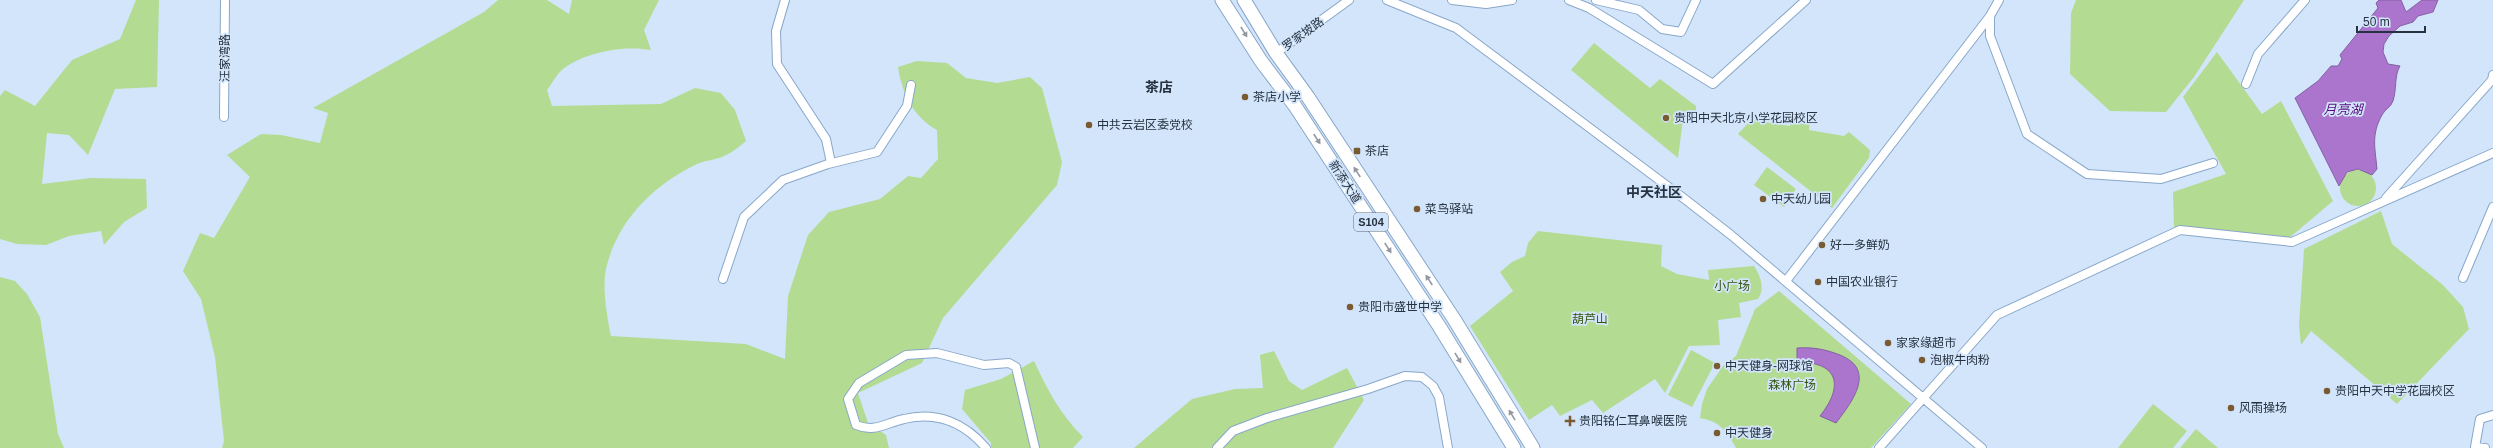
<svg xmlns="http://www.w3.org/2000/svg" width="2493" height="448" viewBox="0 0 2493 448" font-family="Helvetica,'Noto Sans SC',sans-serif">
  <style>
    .green { fill: #b4db92 }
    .water { fill: #ab75cd; stroke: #8361a3 }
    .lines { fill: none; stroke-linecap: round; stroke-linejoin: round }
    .minor-casing { stroke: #89a7c9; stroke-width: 10 }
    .primary-casing { stroke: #89a7c9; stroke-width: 15 }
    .minor { stroke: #fff; stroke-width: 8 }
    .primary { stroke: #fff; stroke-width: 13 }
    .oneway { fill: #9298a0 }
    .poi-dot { fill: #7a5a30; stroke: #d2e5fb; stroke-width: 1.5 }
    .labels { text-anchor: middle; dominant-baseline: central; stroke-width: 3.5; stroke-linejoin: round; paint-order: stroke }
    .shield { fill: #d2e5fb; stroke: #5a6878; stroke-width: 1 }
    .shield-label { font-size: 11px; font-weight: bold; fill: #263240 }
    .street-label { font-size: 12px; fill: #263240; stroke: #d2e5fb }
    .poi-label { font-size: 12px; fill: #263240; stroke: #d2e5fb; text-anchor: start }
    .park-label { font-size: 12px; fill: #33520b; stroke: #d2e5fb }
    .water-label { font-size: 13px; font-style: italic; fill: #590d7b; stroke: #d2e5fb }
    .quarter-label { font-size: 14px; font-weight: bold; fill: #263240; stroke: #d2e5fb }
  </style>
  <rect width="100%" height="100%" fill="#d2e5fb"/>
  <path class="green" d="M136,0H159L157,87L115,89L88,155L69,135L47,133L42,184L91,178L146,179L147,208L124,222L104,245L101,231L69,236L46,245L17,244L0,239V96L5,90L35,106L72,60L120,39Z
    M498,0H547L569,14L572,0H659L644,30L651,50C625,45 583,52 562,70C556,75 552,84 547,90L552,106L661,104L695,88L721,93L735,110L746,141C740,146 733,152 726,155C717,160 706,160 697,164C653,185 617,221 606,269C602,288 607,317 611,336L746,344L785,359L788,296L808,235L829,212L880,199L908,176L921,178L938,159L937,130C913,117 902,93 898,67L917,61L947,63L966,78L997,83L1030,77L1042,88L1062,162L1057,185L943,318L922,363L858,393L868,423L886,435L889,448H222L224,441L215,357L201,299L183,271L200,233L214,238L250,177L227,155L261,134L281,135L320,143L328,113L313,108L484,12Z
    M2076,0H2244L2194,77L2166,112L2110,111L2070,74L2071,13Z
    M1594,43L1650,88L1660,79L1696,106V120L1683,119L1678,158L1571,70Z
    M2217,52L2262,114L2281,101L2333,201L2288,239L2174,227L2173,192L2226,174L2183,97Z
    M1793,116L1810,119L1809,130L1844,136L1849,132L1870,150L1869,158L1832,208L1738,134L1751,120L1790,126Z
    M1767,167L1796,189L1784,207L1754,185Z
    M2340 188a18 18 0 1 1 36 0a18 18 0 1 1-36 0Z
    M2381,211L2392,244L2443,285L2463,307L2469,329L2397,404L2311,331L2301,345L2299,325L2304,249Z
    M1538,231L1662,245L1661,266L1677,274L1709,280L1708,270L1754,266C1761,277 1765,288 1758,299L1739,303L1741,317L1718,320L1720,345L1689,346L1665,393L1655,379L1603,413L1592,400L1560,416L1552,405L1529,420L1470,326L1513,291L1500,272L1512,262L1525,256L1528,243Z
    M0,277L15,281L27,294L40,317L58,434L64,448H0Z
    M1779,291L1911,404L1871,448H1736C1727,431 1719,421 1700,418L1702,404L1707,389L1723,366L1736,356L1755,309Z
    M1691,350L1715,363L1692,407L1668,395Z
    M1274,351L1289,381L1302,390L1347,368L1364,400L1333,448H1134L1192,399L1235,389L1263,388L1260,355Z
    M1034,361C1047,389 1060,414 1083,437L1073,448H991V443L962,409L965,390L1001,379Z
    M2153,404L2187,431L2173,448H2118Z
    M2196,429L2218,448H2180Z"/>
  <path class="water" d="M2379,0H2401L2406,12L2422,0H2438L2433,12L2418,16L2413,22L2400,26L2389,36L2384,44L2383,52L2388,64L2400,66C2394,76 2397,88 2393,101C2391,107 2385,109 2382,115C2371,135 2375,147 2377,169L2372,175L2358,169L2347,172L2339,186L2295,98L2318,81L2331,66H2338L2342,59L2340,55L2378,8L2376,3Z
    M1797,348C1812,347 1825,349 1840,355C1877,370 1852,402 1836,423L1820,416C1844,386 1839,362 1797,362Z"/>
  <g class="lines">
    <g class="minor-casing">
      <path id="minor" d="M785,0L776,31L777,64L826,139L831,163
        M1387,0L1456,28L1686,200L1731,235L1982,448
        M1452,0L1486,4L1512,0
        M1569,0L1589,8L1713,84L1806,0
        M1596,0L1639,10L1662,29L1681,32L1696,0
        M1999,0L1990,16V36L2027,134L2087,174L2161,179L2213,163
        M1276,53L1349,0
        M2246,84L2258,54L2305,0
        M224,117L225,0
        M2386,198L2492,80L2493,75
        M2463,278L2493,207
        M723,279L744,217L783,180L828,164L877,152L907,106L911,85
        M1786,281L1990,16
        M986,448C965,423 937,411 904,419C885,423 875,433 856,425L848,399L859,383L906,355L937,353L984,365L1009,363L1016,367L1035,448
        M1217,448L1233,431L1267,418L1368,389L1405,376L1422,377L1433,386L1439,397L1448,448
        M1879,448L1997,315L2180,230L2292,242L2493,153
        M2485,448L2475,447L2480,419L2493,415"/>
    </g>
    <g class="primary-casing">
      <path id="primary" d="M1222,0L1261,61L1295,106L1439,326L1514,448
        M1244,0L1276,53L1308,97L1454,319L1533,448"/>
    </g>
    <use href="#minor" class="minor"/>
    <use href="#primary" class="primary"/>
  </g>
  <defs><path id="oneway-solid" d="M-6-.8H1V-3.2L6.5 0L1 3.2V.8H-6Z"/></defs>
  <g class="oneway">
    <use href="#oneway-solid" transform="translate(1244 32) rotate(59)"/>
    <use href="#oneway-solid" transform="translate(1317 139) rotate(57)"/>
    <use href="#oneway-solid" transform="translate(1357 172) rotate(-123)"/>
    <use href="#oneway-solid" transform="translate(1388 248) rotate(57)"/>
    <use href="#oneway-solid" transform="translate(1429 280) rotate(-123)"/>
    <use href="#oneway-solid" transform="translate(1458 358) rotate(59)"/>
    <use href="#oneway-solid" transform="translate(1512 415) rotate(-121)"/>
  </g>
  <g class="poi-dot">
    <circle cx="1245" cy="97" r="4"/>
    <circle cx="1666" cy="118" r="4"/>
    <circle cx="1089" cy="125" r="4"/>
    <rect x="1353" y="147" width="8" height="8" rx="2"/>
    <circle cx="1763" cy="199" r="4"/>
    <circle cx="1417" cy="209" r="4"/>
    <circle cx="1822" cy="245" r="4"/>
    <circle cx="1818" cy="282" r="4"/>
    <circle cx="1350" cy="307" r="4"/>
    <circle cx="1888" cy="343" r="4"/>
    <circle cx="1922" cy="360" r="4"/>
    <circle cx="1717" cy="366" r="4"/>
    <circle cx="2327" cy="391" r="4"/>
    <circle cx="2231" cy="408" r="4"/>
    <path d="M1568 415h4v4h4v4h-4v4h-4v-4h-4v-4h4z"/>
    <circle cx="1717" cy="433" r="4"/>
  </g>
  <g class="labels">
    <rect class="shield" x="1354" y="213" width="34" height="18" rx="3"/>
    <g class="shield-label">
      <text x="1371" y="222">S104</text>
    </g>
    <g class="street-label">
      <text transform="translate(1303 34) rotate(-36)">罗家坡路</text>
      <text transform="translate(225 58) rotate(-90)">汪家湾路</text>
      <text transform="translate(1345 182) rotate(57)">新添大道</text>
    </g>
    <g class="poi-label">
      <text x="1253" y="97">茶店小学</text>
      <text x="1674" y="118">贵阳中天北京小学花园校区</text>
      <text x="1097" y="125">中共云岩区委党校</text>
      <text x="1365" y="151">茶店</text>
      <text x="1771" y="199">中天幼儿园</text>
      <text x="1425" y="209">菜鸟驿站</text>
      <text x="1830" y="245">好一多鲜奶</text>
      <text x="1826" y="282">中国农业银行</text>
      <text x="1358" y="307">贵阳市盛世中学</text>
      <text x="1896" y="343">家家缘超市</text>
      <text x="1930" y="360">泡椒牛肉粉</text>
      <text x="1725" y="366">中天健身-网球馆</text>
      <text x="2335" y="391">贵阳中天中学花园校区</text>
      <text x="2239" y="408">风雨操场</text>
      <text x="1579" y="421">贵阳铭仁耳鼻喉医院</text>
      <text x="1725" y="433">中天健身</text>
    </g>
    <g class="park-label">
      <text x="1732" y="286">小广场</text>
      <text x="1590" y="319">葫芦山</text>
      <text x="1792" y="385">森林广场</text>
    </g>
    <g class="water-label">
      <text x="2343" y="109">月亮湖</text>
    </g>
    <g class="quarter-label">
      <text x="1159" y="87">茶店</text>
      <text x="1654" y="192">中天社区</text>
    </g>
  </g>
  <path d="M2357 26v6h68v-6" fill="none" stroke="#263240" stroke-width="2"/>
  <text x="2363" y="26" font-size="12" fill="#263240" stroke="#d2e5fb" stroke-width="3" paint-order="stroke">50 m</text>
</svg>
